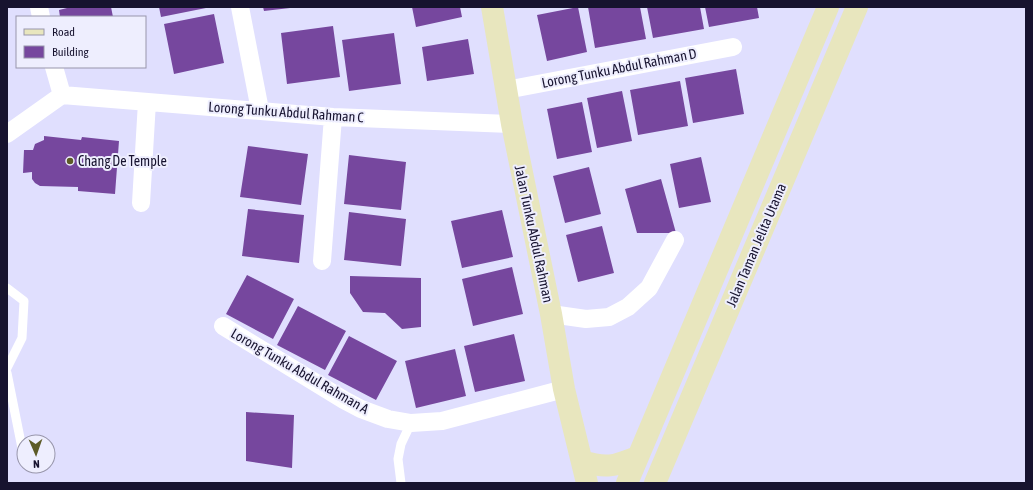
<svg xmlns="http://www.w3.org/2000/svg" width="1033" height="490" viewBox="0 0 1033 490" font-family="'Asap Condensed',sans-serif">
  <style>
    .building { fill: #76479e }
    .lines { fill: none; stroke-linecap: round; stroke-linejoin: round }
    .lane { stroke: #fff; stroke-width: 9 }
    .street { stroke: #fff; stroke-width: 18 }
    .secondary { stroke: #e8e6be; stroke-width: 22 }
    .poi-dot { fill: #5d5b27; stroke: #eeeefe; stroke-width: 1.5 }
    .labels { text-anchor: middle; dominant-baseline: central; stroke-width: 4; stroke-linejoin: round; paint-order: stroke }
    .street-label { font-size: 14px; fill: #17132f; stroke: #eeeefe }
    .poi-label { font-size: 14px; fill: #17132f; stroke: #eeeefe; text-anchor: start }
  </style>
  <rect width="100%" height="100%" fill="#e0dffe"/>
  <path class="building" d="M71,7H111L113,17H60L59,10Z
    M159,7H206V8L161,17Z
    M263,7H290V8L264,11Z
    M412,7H460L462,17L416,27Z
    M578,7L587,52L547,61L537,15Z
    M588,7H640L646,39L595,48Z
    M647,7H700L704,29L653,38Z
    M705,7H757L759,18L709,27Z
    M214,14L224,63L174,74L164,24Z
    M333,26L340,77L287,84L281,33Z
    M394,33L401,84L349,91L342,40Z
    M468,39L474,74L427,81L422,47Z
    M736,69L744,114L693,123L685,78Z
    M680,81L688,126L638,135L630,90Z
    M622,91L632,141L597,148L587,98Z
    M582,102L592,152L557,159L547,109Z
    M44,136L81,140L82,137L119,141L115,194L78,191V187L40,186L35,183L32,179V172L23,173L24,150H33L35,144L44,140Z
    M248,146L308,154L301,205L240,197Z
    M349,155L406,162L401,210L344,204Z
    M701,157L711,202L679,208L670,164Z
    M589,167L601,214L565,223L553,176Z
    M661,179L676,233H637L625,189Z
    M248,209L304,215L299,263L242,256Z
    M502,210L513,257L462,268L451,221Z
    M349,212L406,219L401,266L344,260Z
    M602,226L614,273L578,282L566,235Z
    M512,267L523,314L473,326L462,279Z
    M247,275L294,299L273,339L226,314Z
    M350,276L421,278V327L402,329L385,313L363,312L350,293Z
    M298,306L346,331L325,370L277,345Z
    M514,334L525,381L475,392L464,346Z
    M349,336L397,361L376,400L328,375Z
    M455,349L466,396L416,408L405,361Z
    M246,412L294,415L292,468L246,461Z"/>
  <g class="lines">
    <path class="lane" d="M7,288L24,301L22,338L7,368
      M7,373L23,453
      M401,483L398,459L401,444L411,423"/>
    <path class="street" d="M39,7L41,17
      M240,7L260,110
      M54,67L62,95
      M506,90L733,47
      M62,95L333,117L512,124
      M7,134L62,95
      M141,203L147,102
      M322,261L333,117
      M551,314L586,319L609,317L628,307L649,288L675,240
      M223,326L344,400L361,409L388,419L411,423L442,421L564,389"/>
    <path class="secondary" d="M492,7L512,124L551,314L564,389L587,483
      M582,461C607,469 614,466 637,457
      M627,483L828,7
      M655,483L857,7"/>
  </g>
  <circle class="poi-dot" cx="70" cy="161" r="4"/>
  <g class="labels">
    <g class="street-label">
      <text transform="translate(619 68) rotate(-11)">Lorong Tunku Abdul Rahman D</text>
      <text transform="translate(286 112) rotate(4)">Lorong Tunku Abdul Rahman C</text>
      <text transform="translate(534 234) rotate(78)">Jalan Tunku Abdul Rahman</text>
      <text transform="translate(756 245) rotate(-67)">Jalan Taman Jelita Utama</text>
      <text transform="translate(300 371) rotate(30)">Lorong Tunku Abdul Rahman A</text>
    </g>
    <g class="poi-label">
      <text x="78" y="161">Chang De Temple</text>
    </g>
  </g>
  <rect width="1033" height="490" fill="none" stroke="#17132f" stroke-width="16"/>
  <rect x="16" y="16" width="130" height="52" fill="#eeeefe" stroke="#9896ab"/>
  <rect x="24" y="29" width="20" height="6" fill="#e8e6be" stroke="#9896ab"/>
  <text x="52" y="36" font-size="12" fill="#17132f">Road</text>
  <rect x="24" y="46" width="20" height="12" fill="#76479e" stroke="#9896ab"/>
  <text x="52" y="56" font-size="12" fill="#17132f">Building</text>
  <g transform="translate(36 454) rotate(178)"><circle r="19" fill="#eeeefe" stroke="#9896ab"/>
  <path d="M0-3L7 15L0 10L-7 15Z" fill="#5d5b27"/>
  <text y="-6" font-size="11" font-weight="bold" text-anchor="middle" fill="#17132f">N</text>
  </g>
</svg>
